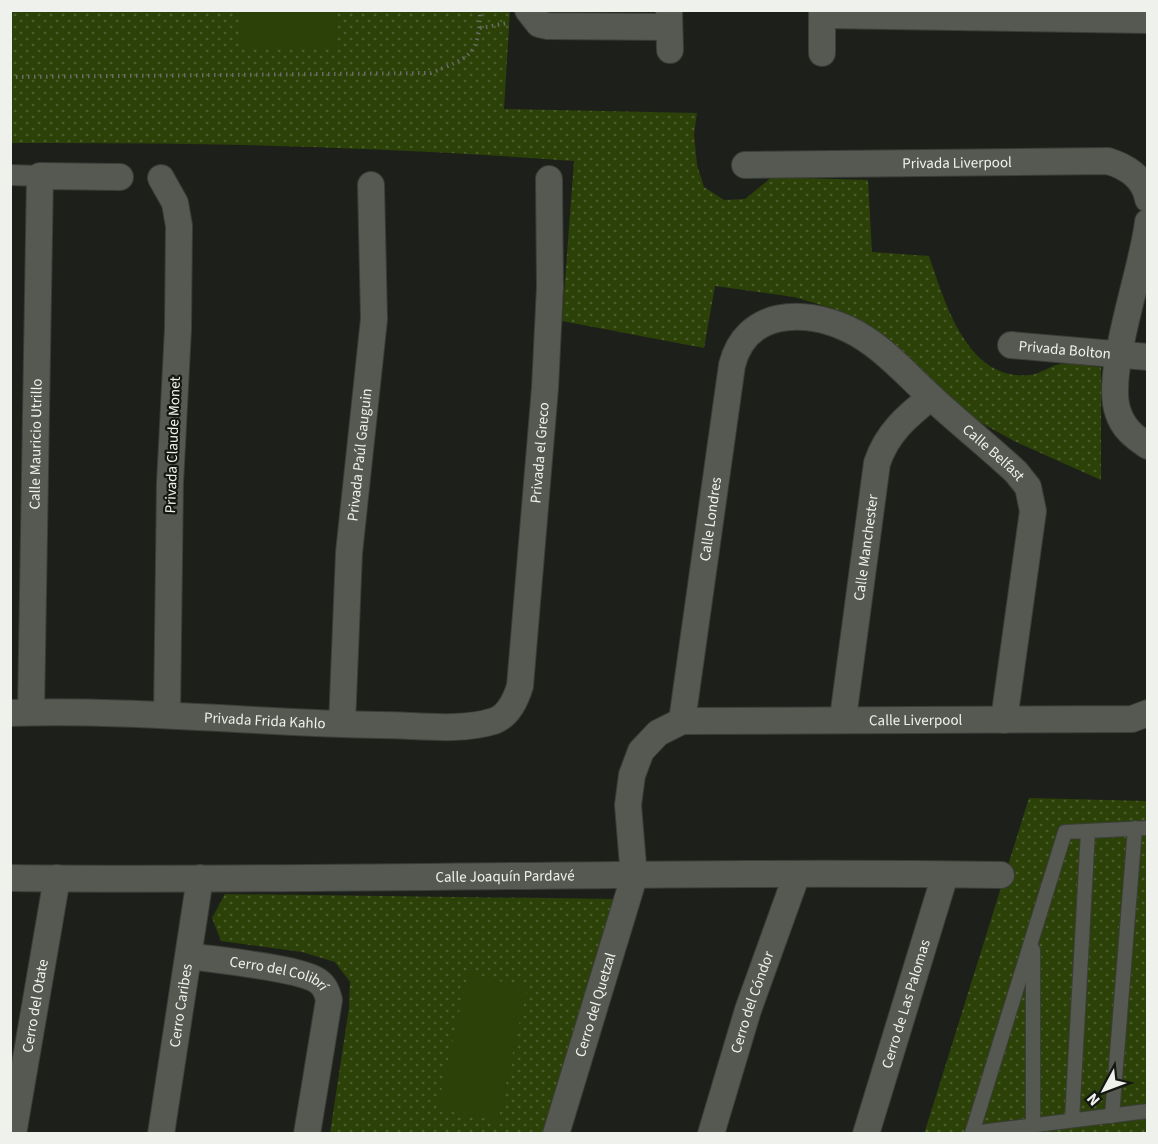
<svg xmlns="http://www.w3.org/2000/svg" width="1158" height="1144" viewBox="0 0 1158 1144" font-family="'Source Sans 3',sans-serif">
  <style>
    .green { fill: url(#green-dots) }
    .pitch { fill: #2c4108 }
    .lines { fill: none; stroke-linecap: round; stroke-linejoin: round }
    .service-casing { stroke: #3a3d38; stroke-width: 16 }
    .pedestrian-casing { stroke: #3a3d38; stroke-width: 22 }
    .minor-casing { stroke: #3a3d38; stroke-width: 28 }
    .path { stroke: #686b66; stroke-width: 4; stroke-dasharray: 1.5 4.5; stroke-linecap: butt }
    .service { stroke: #555951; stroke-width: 14 }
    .pedestrian { stroke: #555951; stroke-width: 20 }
    .minor { stroke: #555951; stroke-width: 26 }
    .labels { text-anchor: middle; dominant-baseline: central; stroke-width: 4.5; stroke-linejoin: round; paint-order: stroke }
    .street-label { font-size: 15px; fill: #eef1ec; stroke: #141711 }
  </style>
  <defs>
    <pattern id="green-dots" width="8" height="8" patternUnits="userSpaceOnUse" patternTransform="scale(1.5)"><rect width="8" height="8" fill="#2c4108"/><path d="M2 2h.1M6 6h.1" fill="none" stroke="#4b5d2c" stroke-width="1.8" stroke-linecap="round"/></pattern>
  </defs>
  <rect width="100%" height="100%" fill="#1d201a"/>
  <path class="green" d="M10,11H510L504,109L697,113L694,134L697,165L704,187L724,200L745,199L772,177L868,180L872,252L929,256C945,302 967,382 1030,375C1040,374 1050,366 1060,364C1073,362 1089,366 1101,367V480L1014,441L965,414L844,312L794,297L715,286L704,348L562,321L574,161C387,147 198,142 11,143Z
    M1029,798L1147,801V1133L924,1134Z
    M225,894L617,899L545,1134L330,1133L349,1008L350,982L335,962L302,952L221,941L212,918Z"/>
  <path class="pitch" d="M239,11H336L337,47L240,48Z
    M468,973L527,988L498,1121L437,1109Z"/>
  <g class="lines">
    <g class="service-casing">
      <path id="service" d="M1148,828L1065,832L972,1133L1148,1111
        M1112,1116L1135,828
        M1072,1120L1088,831
        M1033,1125V950"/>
    </g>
    <g class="pedestrian-casing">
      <path id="pedestrian" d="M10,175L40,176"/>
    </g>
    <g class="minor-casing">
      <g id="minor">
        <path d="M528,10L539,24L548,26L668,27"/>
        <path d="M822,10V53"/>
        <path d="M669,11L670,50"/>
        <path d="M822,15L1148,20"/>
        <path id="s1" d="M745,165L1108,161C1127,167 1144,177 1148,199"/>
        <path d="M161,178L175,203L179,226L178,329L170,483L167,715"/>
        <path d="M1148,222C1143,269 1104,374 1118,412C1123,428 1134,437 1148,446"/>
        <path id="s2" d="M1011,345L1148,357"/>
        <path id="s3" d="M31,712L40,176L120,177"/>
        <path id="s4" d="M10,713C134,709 257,723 380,725C416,725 459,732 494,721C508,716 516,699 520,686L545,388L550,287L549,179"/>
        <path id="s5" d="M843,718L877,463C887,433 907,416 931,397"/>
        <path id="s6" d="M682,721L732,365C746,310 803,308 848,329C880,344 904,372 930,396C958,422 988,446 1016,472L1028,487L1033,511L1004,720"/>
        <path id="s7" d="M342,724L349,553L374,319L371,185"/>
        <path id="s8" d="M10,878C341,882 671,870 1001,875"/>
        <path id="s9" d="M189,956C215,960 300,968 318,981C325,986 327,992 329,1000L307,1134"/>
        <path id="s10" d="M13,1134L57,878"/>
        <path id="s11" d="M161,1134L200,878"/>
        <path id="s12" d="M556,1134L634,877L628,805L632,775L641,751L658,733L682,721L1132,719L1148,713"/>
        <path id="s13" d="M711,1134L748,1010L797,874"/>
        <path id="s14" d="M866,1134L945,875"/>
      </g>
    </g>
    <path class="path" d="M386,10H423
      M480,28L508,23
      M10,77L431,73C469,57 479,57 480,13L477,10"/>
    <use href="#service" class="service"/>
    <use href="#pedestrian" class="pedestrian"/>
    <use href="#minor" class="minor"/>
  </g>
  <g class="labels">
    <g class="street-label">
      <text stroke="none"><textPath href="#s1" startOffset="212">Privada Liverpool</textPath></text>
      <text stroke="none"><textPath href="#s2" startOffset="54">Privada Bolton</textPath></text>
      <text stroke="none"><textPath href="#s3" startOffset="268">Calle Mauricio Utrillo</textPath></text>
      <text transform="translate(173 445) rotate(-88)">Privada Claude Monet</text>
      <text stroke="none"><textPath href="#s6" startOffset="692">Calle Belfast</textPath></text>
      <text stroke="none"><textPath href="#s4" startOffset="764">Privada el Greco</textPath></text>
      <text stroke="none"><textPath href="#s7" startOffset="270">Privada Paúl Gauguin</textPath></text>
      <text stroke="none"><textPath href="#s6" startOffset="204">Calle Londres</textPath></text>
      <text stroke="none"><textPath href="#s5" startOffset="172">Calle Manchester</textPath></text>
      <text stroke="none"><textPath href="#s12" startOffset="682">Calle Liverpool</textPath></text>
      <text stroke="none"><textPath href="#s4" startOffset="255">Privada Frida Kahlo</textPath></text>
      <text stroke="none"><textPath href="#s8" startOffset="495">Calle Joaquín Pardavé</textPath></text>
      <text stroke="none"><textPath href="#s9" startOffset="92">Cerro del Colibrí</textPath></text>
      <text stroke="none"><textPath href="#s13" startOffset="138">Cerro del Cóndor</textPath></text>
      <text stroke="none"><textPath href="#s14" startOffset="136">Cerro de Las Palomas</textPath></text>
      <text stroke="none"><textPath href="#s12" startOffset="135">Cerro del Quetzal</textPath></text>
      <text stroke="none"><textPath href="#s10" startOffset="130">Cerro del Otate</textPath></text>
      <text stroke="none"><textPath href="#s11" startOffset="130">Cerro Caribes</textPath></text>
    </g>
  </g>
  <rect width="1158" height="1144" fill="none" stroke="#eef1ec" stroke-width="24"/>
  <g transform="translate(1104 1090) rotate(229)" stroke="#141711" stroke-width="4.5" paint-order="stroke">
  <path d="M0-4.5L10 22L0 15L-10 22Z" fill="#eef1ec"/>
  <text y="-9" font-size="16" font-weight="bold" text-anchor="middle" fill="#eef1ec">N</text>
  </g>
</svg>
